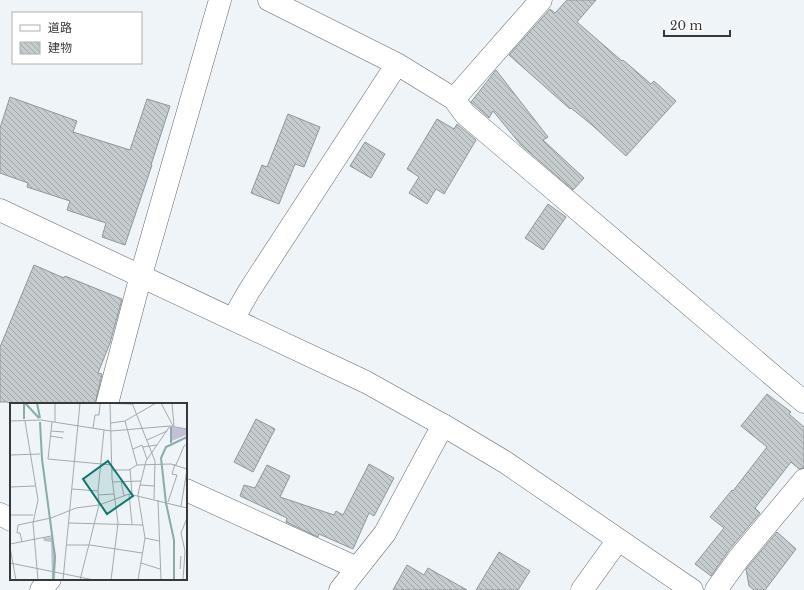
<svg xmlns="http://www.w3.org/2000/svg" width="804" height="590" viewBox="0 0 804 590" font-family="'Libre Baskerville','Noto Sans JP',serif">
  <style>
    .building { fill: url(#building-back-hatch); stroke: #909799 }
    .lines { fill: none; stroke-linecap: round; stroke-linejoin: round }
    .minor-casing { stroke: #63686c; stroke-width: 23 }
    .tertiary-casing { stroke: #63686c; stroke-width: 23 }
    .minor { stroke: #fff; stroke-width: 22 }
    .tertiary { stroke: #fff; stroke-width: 22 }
    .inset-river { fill: none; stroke: #86aea8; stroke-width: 2 }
    .inset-road { fill: none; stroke: #a4a9ac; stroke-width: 1 }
    .view { fill: #0f766e; fill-opacity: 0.15; stroke: #0f766e; stroke-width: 2 }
    .inset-edge { fill: none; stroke: #36383a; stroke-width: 2 }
  </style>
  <defs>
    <pattern id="building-back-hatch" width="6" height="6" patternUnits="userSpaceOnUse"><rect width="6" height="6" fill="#c5ccce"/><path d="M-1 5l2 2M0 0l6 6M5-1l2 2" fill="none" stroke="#a1a7a8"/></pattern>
  </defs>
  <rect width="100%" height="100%" fill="#eef4f8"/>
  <path class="building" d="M567,0H596L577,22L622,61L623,60L651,84L654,81L676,101L626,156L592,125L571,108L570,109L509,55L550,9L555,13Z
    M496,70L548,137L543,140L584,178L573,190L521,145L493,111L489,118L471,102Z
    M10,97L77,121L73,132L130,150L147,99L170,106L151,165H152L125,245L102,237L106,223L67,210L70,201L27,187L28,183L0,173V128Z
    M288,114L320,127L304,167L295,164L279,204L251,193L262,165L267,167Z
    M437,119L454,129L457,124L476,140L444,194L436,189L427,204L409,193L419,177L407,169Z
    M365,142L385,154L371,178L350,166Z
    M548,204L566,217L543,250L525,238Z
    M34,265L64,278L65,276L122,299L110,343L98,373L102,374L95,404H12L7,402H0V347Z
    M767,394L791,412L789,414L804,427V468L799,469L791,462L755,508L760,513L729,550L711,576L695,564L724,528L710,517L732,490L733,491L767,447L741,426Z
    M256,419L275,429L253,472L234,462Z
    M369,464L394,478L374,516L369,513L353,549L319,534L318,537L286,522L287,518L240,496L244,485L255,488L267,465L290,476L280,497L334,515L336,511L343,515Z
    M777,532L796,549L765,590H754L749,586L746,569Z
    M499,552L530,571L518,590H476Z
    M407,565L424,575L428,568L467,590H393Z"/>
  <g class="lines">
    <g class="minor-casing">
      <path id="minor" d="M269,0L397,64L454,99L465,114L804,402
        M454,99L541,0
        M233,319L249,291L397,64
        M107,404L141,275L220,0
        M186,490L357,568
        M0,514L11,520
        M41,590L50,579
        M340,590L385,533L443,425
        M582,590L618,540
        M716,590L739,558L804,480"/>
    </g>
    <g class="tertiary-casing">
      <path id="tertiary" d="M0,210L366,382L443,425L505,462L692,590"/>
    </g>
    <use href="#minor" class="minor"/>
    <use href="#tertiary" class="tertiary"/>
  </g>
  <g transform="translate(10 403)">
    <rect width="177" height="177" fill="#eef4f8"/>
    <path d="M162,24L176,26V32L162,38ZM42,134L46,153L45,177H42L41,139L34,138L33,135Z" fill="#c3bfd4"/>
    <path class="inset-river" d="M14,0V16M15,0L29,15M27,0L30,15M30,19L32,56L45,154L43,177M161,24V40M164,177V137L156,100L151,55L156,44L177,34"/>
    <path class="inset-road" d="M45,0V19M85,0L122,1M100,0L102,75L108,120L101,177M122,0L145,58L144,96M151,0L163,23M162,0L164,23M0,18L31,17L101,28L160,23L177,26M15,18L28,97L23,120L28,177M42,19L38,56L102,62M101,20L115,18M83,25L85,12H89L90,1M177,25V8M41,28L54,29M40,33L53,35M137,37L157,28M133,44L147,42M123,46L132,42L137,56M0,52L30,51M127,62L115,18L146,0M166,62L174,43L177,41M120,66L122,91M102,67H119L127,62L161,61L177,66M111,78L114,93M102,79L131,78M130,82L145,83M0,84L25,83M62,86L88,88M119,91L122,121M88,92L104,91M148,97L151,177M158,99L167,72L162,71L165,61M171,103L177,67M0,112H23M59,120L133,122M135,135L149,138M12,139L10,130H7L8,122L41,115L66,105L89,102L119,91L177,105M0,141L41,133M56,142H80L132,150M0,144L6,177M0,160L84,177M131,160L150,166M170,166L171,153M53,177L70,0M70,177L89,102L88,88L94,27M128,177L135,135L128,92L130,82L136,58L160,23M173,177L175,148L171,130L177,115"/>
    <path class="view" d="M98,58L123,93L97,111L73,76Z"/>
    <rect width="177" height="177" class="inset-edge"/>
  </g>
  <rect x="12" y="12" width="130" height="52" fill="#ffffff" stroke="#afafb0"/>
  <rect x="20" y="25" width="20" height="6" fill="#ffffff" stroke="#afafb0"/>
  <text x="48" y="32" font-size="12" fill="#36383a">道路</text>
  <rect x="20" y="42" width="20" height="12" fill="url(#building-back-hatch)" stroke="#afafb0"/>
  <text x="48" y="52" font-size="12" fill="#36383a">建物</text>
  <path d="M664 30v6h66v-6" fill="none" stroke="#36383a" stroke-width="2"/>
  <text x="670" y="30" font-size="12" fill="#36383a" stroke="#ffffff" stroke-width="3" paint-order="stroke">20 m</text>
</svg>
